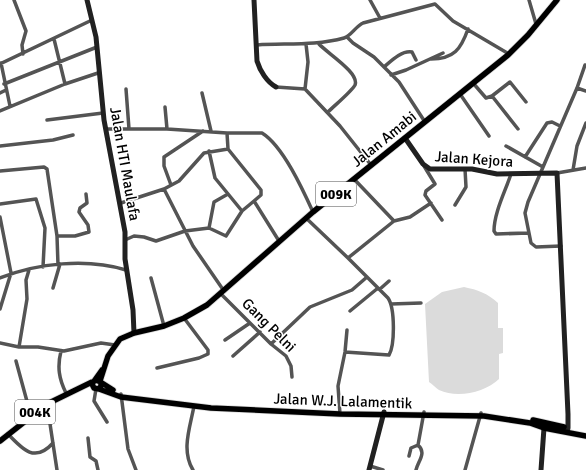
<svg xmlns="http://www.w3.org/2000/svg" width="586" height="470" viewBox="0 0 586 470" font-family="Signika,sans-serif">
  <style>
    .green { fill: #dbdbdb }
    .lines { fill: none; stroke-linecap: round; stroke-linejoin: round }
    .primary-casing { stroke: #dbdbdb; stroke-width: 7 }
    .street { stroke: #545454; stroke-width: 3.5 }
    .secondary { stroke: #212121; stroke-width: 5 }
    .primary { stroke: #000; stroke-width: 5.5 }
    .labels { text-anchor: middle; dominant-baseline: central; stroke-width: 3; stroke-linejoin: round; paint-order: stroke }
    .shield { fill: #fff; stroke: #4c4c4c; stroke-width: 1 }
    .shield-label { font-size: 14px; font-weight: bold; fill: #000 }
    .street-label { font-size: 15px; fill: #000; stroke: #fff }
  </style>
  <rect width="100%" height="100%" fill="#fff"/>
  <path class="green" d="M464,287C478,290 487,293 498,303V328H503V353L499,354V379C485,392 458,399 439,390C436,388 432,384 429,382L425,304L442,292Z"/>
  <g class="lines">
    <g class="primary-casing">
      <path id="primary" d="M95,380L101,382V386L99,389L94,388L92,384L102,370
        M100,381L108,356L120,339L134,333L164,326L184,318L207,305L313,212L508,55L528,35L557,0
        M102,383L113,390
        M99,389L121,397L211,408L340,414L484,416L530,423L544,428L586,436
        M533,420L564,427
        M0,441L47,404L92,382"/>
    </g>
    <path class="street" d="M14,0L26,31L22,45L23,54
      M370,0L380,18
      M529,0L536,24
      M347,37L353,43L374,57L399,82L425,122
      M54,39L65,84
      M319,44C327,53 360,73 355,85C352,91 334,106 328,112
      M257,45C286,43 315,46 344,38C351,36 356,26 363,23L435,4L453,21L509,54
      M431,59C454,59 461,49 468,29
      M1,63L10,106
      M0,64L92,20
      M384,67C391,61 402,50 412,52L416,60
      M391,75L406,70L443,53
      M473,83L486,98L492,96L518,129
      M4,84L97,47
      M276,87L305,89L308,62L306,44
      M577,88L586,91
      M126,89L129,129
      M305,89L340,126L371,165
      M0,93L6,90
      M202,93L211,131
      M460,94L489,136
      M492,96L510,82L526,102
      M165,107L167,129
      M0,111L65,84L98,73
      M47,120L103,113
      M106,129H167L227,133H262C283,146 303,190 313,212
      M227,133L228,149
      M0,146L53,140L73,135
      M506,146L543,167
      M209,151L215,178L242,211
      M525,157L547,123L552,122L560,126
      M424,166L435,184L426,191L425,195L442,220
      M573,170L577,146L586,123
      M0,171L44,167L47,169L57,236L58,265
      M557,173L586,168
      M511,174C505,192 494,213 494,231L496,234L528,233
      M354,179L394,221
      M171,185L164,166V157L203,131
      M164,189L193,246L224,291
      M121,203L164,189L179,181L204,153L228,149L261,190V195L254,201L279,241
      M0,204L36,199L45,228L43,267
      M455,205L466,187L465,169
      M0,217L11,273L0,309
      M306,218L348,258
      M209,228L214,202L228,194
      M57,236H75L89,232L88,225L79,212L80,208L87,203L86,194
      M125,240L134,236L144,237L156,241L185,231L209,228L226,236L242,211L254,201
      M561,246L536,247L531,243L525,213L528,202L577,88L585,65
      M0,278C37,263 87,258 126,270
      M151,278L164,326
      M53,288L60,264
      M380,289L389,281
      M221,294L271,344L286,356L291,366L292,377
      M391,304L421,303
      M350,311L378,288
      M225,340L250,323
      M0,343L19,347H38L64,351L101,343L115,345
      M271,344L310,307L352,290L367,277
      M19,347L27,299L26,280L29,270
      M61,351C57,367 59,379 66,393
      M345,352L389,355C395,345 395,308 388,298L348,258L394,221L410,217L431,203
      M233,356L260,332
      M16,361L31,416
      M157,368L199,358L208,354V350L184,318
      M96,389L94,401L107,422
      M121,394L128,449L136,470
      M47,404L57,470
      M340,414L338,386L345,352L347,330
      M8,434C23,450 35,463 53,443
      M88,438L90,457L96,461L98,470
      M409,456L411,448L418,445L424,412
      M370,466L383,470
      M193,470C181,450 190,428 194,406
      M416,470C418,461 427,453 418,445
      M465,470L481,413"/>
    <path class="secondary" d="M87,0L96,37L104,120L125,232V259L133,310L134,333
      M254,0L257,61C260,71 267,82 276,87
      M405,138L423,164L430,169H472L497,174L557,173L568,414V428L567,432
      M369,470L384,412
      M541,470L544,428"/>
    <use href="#primary" class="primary"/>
  </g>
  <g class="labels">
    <g class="shield">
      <rect x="316" y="182" width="40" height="24" rx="3"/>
      <rect x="15" y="400" width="40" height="24" rx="3"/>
    </g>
    <g class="shield-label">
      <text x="336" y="194">009K</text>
      <text x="35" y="412">004K</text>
    </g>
    <g class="street-label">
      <text transform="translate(384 139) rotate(-39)">Jalan Amabi</text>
      <text transform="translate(474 159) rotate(4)">Jalan Kejora</text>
      <text transform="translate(125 164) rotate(80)">Jalan HTI Maulafa</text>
      <text transform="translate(269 325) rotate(45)">Gang Pelni</text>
      <text transform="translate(343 401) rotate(2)">Jalan W.J. Lalamentik</text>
    </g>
  </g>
</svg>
